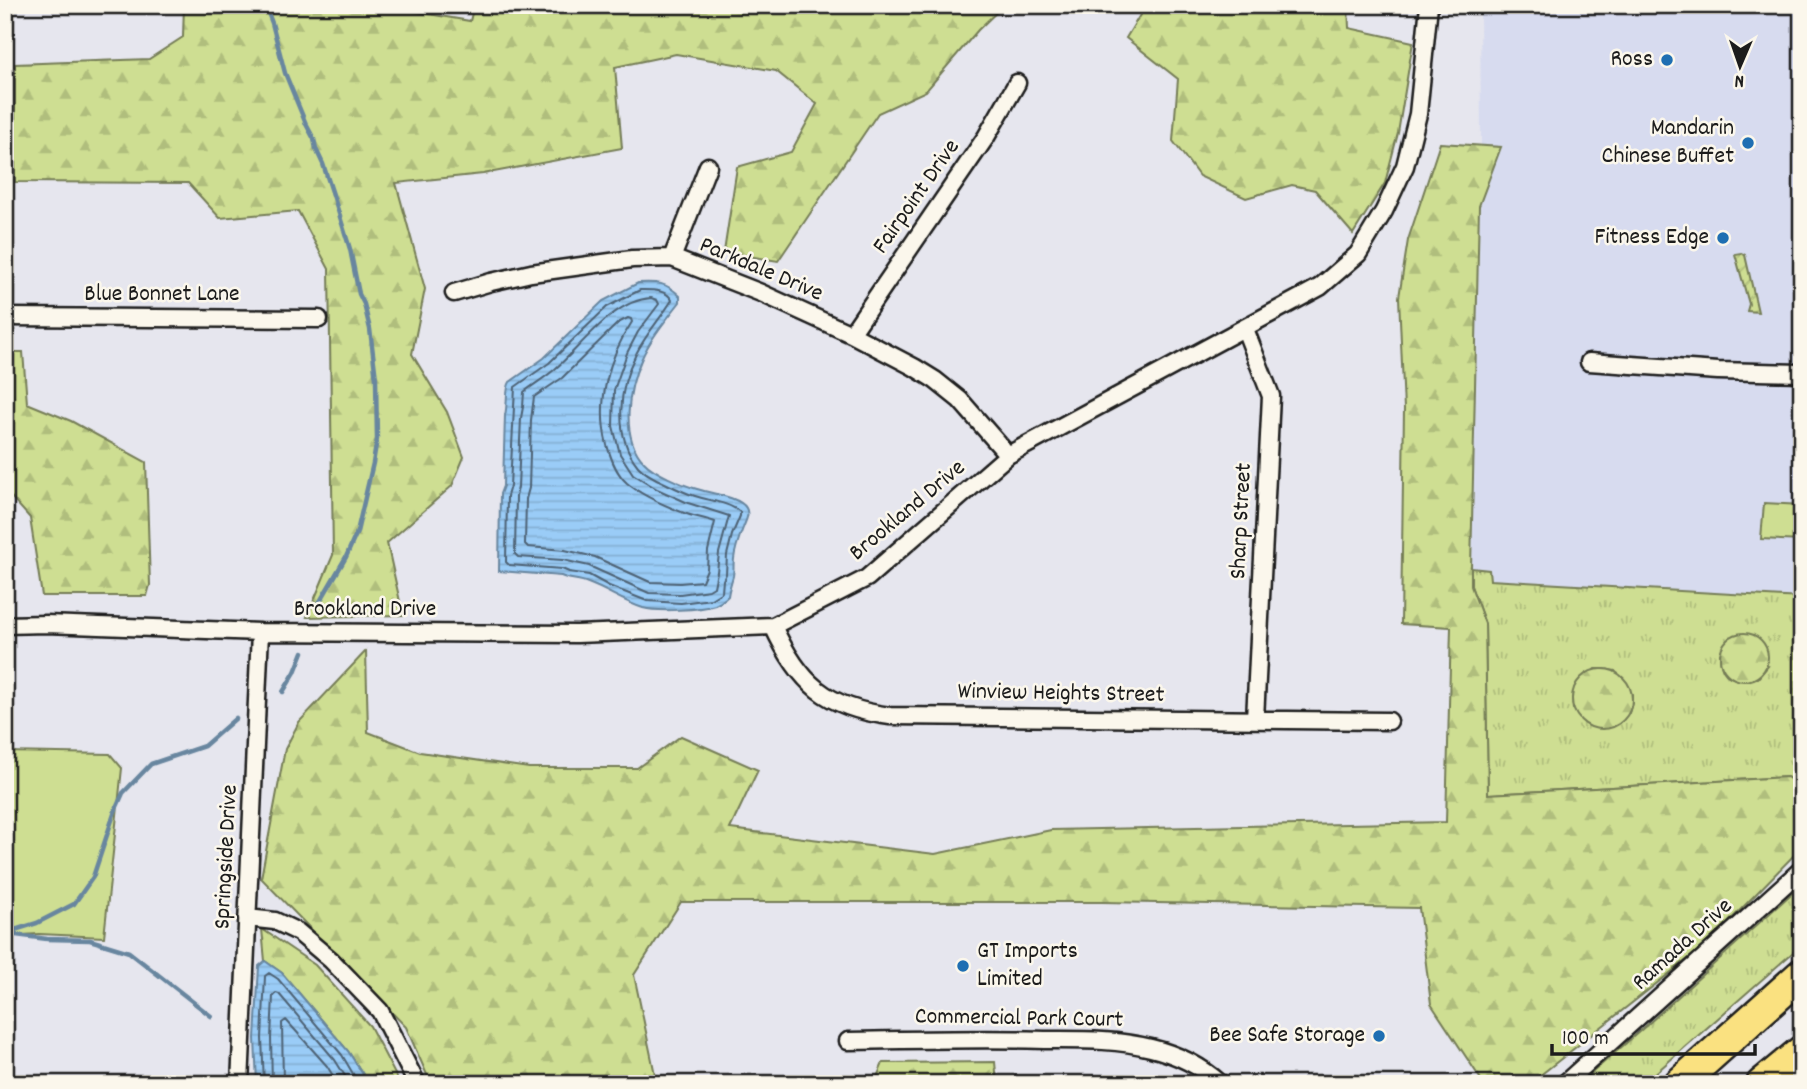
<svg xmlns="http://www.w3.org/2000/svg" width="1807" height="1089" viewBox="0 0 1807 1089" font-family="Dekko,sans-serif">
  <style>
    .built { fill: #d7dbef }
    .grass { fill: url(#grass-tufts); stroke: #757d57; stroke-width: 2; fill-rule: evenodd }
    .forest { fill: url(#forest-firs); stroke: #757d57; stroke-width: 2 }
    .park { fill: #cede92; stroke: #757d57; stroke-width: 2 }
    .garden { fill: url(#garden-furrows); stroke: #757d57; stroke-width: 2 }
    .water { fill: url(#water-rules); stroke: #68869f; stroke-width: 2 }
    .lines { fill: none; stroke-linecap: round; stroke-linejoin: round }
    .shore { stroke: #4e6274; stroke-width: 2 }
    .stream { stroke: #68869f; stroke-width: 4.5 }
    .street-casing { stroke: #1c1c1c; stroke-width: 21 }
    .highway-casing { stroke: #1c1c1c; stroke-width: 35 }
    .street { stroke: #fbf7ec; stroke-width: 16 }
    .highway { stroke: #fae180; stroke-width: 30 }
    .poi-dot { fill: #1f6fb2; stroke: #fbf7ec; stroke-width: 2.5 }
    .labels { text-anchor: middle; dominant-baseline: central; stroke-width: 5; stroke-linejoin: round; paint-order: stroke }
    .poi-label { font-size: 24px; fill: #1c1c1c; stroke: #fbf7ec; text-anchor: end }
    .street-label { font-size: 24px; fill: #1c1c1c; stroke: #fbf7ec }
  </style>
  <defs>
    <pattern id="grass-tufts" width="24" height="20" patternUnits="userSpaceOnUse" patternTransform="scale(1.75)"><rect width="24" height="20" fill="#cede92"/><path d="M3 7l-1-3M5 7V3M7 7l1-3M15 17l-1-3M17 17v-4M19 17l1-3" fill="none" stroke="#b0be7d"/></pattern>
    <pattern id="forest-firs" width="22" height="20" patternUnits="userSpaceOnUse" patternTransform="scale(1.75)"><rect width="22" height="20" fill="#cede92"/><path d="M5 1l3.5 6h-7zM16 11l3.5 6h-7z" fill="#b0be7d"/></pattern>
    <pattern id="garden-furrows" width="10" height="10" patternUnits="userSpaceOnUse" patternTransform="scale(1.75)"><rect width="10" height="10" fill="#cede92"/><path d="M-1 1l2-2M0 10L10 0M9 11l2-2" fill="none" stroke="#b0be7d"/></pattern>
    <pattern id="water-rules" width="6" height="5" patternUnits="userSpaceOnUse" patternTransform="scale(1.75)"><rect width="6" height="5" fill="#9accf7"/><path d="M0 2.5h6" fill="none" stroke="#84afd3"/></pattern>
  </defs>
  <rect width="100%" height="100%" fill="#e6e6ee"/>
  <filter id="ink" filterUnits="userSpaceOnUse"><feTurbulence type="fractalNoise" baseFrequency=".0143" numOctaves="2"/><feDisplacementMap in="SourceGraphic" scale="14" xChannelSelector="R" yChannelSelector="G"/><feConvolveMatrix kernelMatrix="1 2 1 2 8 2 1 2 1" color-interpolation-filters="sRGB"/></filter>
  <g filter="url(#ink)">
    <path class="built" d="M1480,5H1802V600L1471,586L1481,141Z"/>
    <path class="grass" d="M1471,568L1489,570L1490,580L1802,598V788L1787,777L1488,794L1485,624L1471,586ZM1720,654L1768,666L1758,678C1736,680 1720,682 1720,654ZM1595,669H1605L1615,671L1632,694V703L1629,713L1573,709C1569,686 1580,683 1595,669Z
      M1802,884V944L1790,955L1643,1084H1579L1648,1024Z"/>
    <path class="forest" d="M184,5H406L405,10L470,21L474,5H1004L978,30L926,91L878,113L778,261L724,252L737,167L791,152L817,104L776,71L676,54L615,67L622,148L483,174L396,183L425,289L412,354L447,412L464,457L452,486L387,543L403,615L307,617L333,555L329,269L298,211L220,218L188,183L15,182V64L149,59L183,37Z
      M1146,5H1348L1349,28L1413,42L1398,133L1385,183L1353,234L1315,190L1292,185L1246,198L1199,176L1173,141L1178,79L1126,38Z
      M1440,143L1501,147L1479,206L1471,568V586L1485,624L1488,794L1787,777L1802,788V847L1708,943L1529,1084H1484L1431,1004L1419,908L1102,902H681L634,975L657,1084H431L406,1027L261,878L285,749L299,722L366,651L368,732L420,752L529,768H637L681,736L758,770L730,829L935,854L1051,830L1446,822L1451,627L1401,624L1404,409L1399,297L1408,240Z
      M5,352H23L27,403L71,421L146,462L150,585L147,596H42L30,518L5,490Z
      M1720 657a24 24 0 1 1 48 0a24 24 0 1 1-48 0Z
      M1572 699a30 30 0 1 1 60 0a30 30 0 1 1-60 0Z
      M262,929L315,965L370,1026L400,1084H367L364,1076L348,1051L282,973L265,961Z
      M995,1062L997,1084H874L883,1063Z"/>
    <path class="park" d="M1764,503L1802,505V541L1761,539Z
      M5,752L110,754L122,768L104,937L39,934L5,936Z"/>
    <path class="garden" d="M1741,253L1745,255L1758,312L1747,311L1749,304L1735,254Z"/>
    <path class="water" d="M638,283C657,282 666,282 680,296V302C666,320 650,339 641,360C628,389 620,437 644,462C654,473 683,485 697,489C709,493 740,497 746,508C750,515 745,522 743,528C739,538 735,549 734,559C733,565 734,571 733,576C731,583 729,589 728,596C724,600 720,603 715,605C700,610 658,612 643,608C624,602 607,590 588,583C579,579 570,580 561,576L499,571L500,494L503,486L505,415C508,405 505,389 510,382L544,358L603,301Z
      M265,961L282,973L348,1051L364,1076L367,1084H257L255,1038L259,966Z"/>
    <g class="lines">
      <path class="shore" d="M640,290C652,290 666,289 672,300C661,318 646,334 636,354C619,386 613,436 638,466C644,473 656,479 665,483C675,488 685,493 695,496C710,501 728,502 740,512V516L732,535L727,555L726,574L723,580L722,592L711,599L681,603L647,601L609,586L589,575L569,572L562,569L509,565L506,562L507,496L510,486L515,387L549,363L607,307Z
        M651,298L657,300L659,304L638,332L627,353L614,390L613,426L620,454L633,474L657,489L688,503L729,516L719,553L717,572L714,587L709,590L680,594L649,593L589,566L563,560L518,557L515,554L516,497L518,487L521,418L523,407L524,392C534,384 545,378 555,369C582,346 613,300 651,298Z
        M628,318L631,319L632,322C608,358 596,403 607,445C611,459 616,473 627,483C642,496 666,506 684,513C694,517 705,518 715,522L708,551L707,569L702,581L680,583L650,582L595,557L565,550L528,547L525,544L526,499L529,488L531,420L534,397L562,378L618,323Z
        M264,1084L262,1038L265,976L269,973L278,979L342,1055L359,1084
        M272,1084L271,1038L273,996L276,993L279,994L335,1060L350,1084
        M283,1084L282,1023L286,1020L327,1066L338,1084"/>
      <path class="stream" d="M265,5L272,23L285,73L306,124L314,139L316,149L323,164L336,204L350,249L359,294L364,304L370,329L376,379L377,439L373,463L357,532L346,557L318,605
        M283,692L295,672L303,652
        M5,933L37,923L74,904L93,877L115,811L123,793L151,764L204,746L236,718
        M8,934L47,939L90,940L129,952L211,1016"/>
      <g class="street-casing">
        <path id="street" d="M672,258L708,166
          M454,293L491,282L531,273L632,259L672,258L761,293L851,334L914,367L935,380L960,400L1008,455
          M5,317L319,319
          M1245,329L1271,396L1255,719
          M851,334L986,137L1017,83
          M1589,362L1718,371L1802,373
          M5,625L46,624L260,632L577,634L773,626L867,578L1008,455L1320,287L1358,254L1384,211L1405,166L1418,114L1429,5
          M773,626C799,683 826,708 890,716L1389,721
          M247,918L275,921L298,932L331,960L380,1011L417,1084
          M848,1041C913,1040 979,1038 1045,1040C1080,1040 1116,1039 1151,1048C1176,1054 1201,1066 1221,1084
          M240,1084L260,632
          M1564,1084L1802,869"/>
      </g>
      <g class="highway-casing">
        <path id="highway" d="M1679,1084L1802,974
          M1762,1084L1802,1051"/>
      </g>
      <use href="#street" class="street"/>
      <use href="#highway" class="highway"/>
    </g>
  </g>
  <g class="poi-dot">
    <circle cx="1667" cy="60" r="7"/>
    <circle cx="1748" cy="143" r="7"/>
    <circle cx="1723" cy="238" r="7"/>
    <circle cx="963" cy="966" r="7"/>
    <circle cx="1379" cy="1036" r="7"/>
  </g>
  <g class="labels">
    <g class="poi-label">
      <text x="1653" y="60">Ross</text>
      <text x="1734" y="129">Mandarin<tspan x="1734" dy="28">Chinese Buffet</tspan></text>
      <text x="1709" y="238">Fitness Edge</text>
      <text x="977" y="952" text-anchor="start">GT Imports<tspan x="977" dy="28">Limited</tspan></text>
      <text x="1365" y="1036">Bee Safe Storage</text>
    </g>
    <g class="street-label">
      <text transform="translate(917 197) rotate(-55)">Fairpoint Drive</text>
      <text transform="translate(761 270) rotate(23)">Parkdale Drive</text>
      <text x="162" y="295">Blue Bonnet Lane</text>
      <text transform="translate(908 511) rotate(-40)">Brookland Drive</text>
      <text transform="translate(1242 521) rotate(-87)">Sharp Street</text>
      <text x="365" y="610">Brookland Drive</text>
      <text transform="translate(1061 694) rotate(1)">Winview Heights Street</text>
      <text transform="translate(227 857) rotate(-87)">Springside Drive</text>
      <text transform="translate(1683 945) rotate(-42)">Ramada Drive</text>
      <text transform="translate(1019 1019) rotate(1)">Commercial Park Court</text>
    </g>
  </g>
  <rect width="1807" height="1089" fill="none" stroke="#fbf7ec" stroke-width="28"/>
  <rect x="14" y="14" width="1779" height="1061" fill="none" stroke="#1c1c1c" stroke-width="2.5" filter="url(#ink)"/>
  <g transform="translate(1740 66) rotate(182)" stroke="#fbf7ec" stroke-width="5" paint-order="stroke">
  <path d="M0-5L12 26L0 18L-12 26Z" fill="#1c1c1c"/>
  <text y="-10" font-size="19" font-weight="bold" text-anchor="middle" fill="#1c1c1c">N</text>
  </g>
  <path d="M1552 1044v10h203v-10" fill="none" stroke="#1c1c1c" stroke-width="3.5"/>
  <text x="1562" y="1044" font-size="21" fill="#1c1c1c" stroke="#fbf7ec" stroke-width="5" paint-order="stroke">100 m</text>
</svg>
